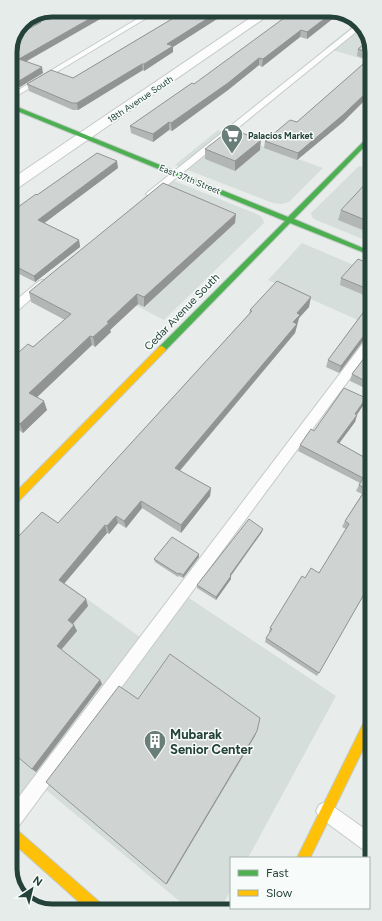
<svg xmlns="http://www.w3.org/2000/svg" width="382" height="921" viewBox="0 0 382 921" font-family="Figtree,sans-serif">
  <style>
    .built { fill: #d6dedb }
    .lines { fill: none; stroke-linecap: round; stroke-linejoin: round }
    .lane-casing { stroke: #c5cac8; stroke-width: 2 }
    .street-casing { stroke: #c5cac8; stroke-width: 2 }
    .fast-casing { stroke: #c3cbc8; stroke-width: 2 }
    .slow-casing { stroke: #c3cbc8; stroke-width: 2 }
    .lane { fill: #fcfcfc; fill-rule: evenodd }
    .street { fill: #fcfcfc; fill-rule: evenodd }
    .fast { fill: #4caf50; fill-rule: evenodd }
    .slow { fill: #ffc107; fill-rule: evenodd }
    .wall { fill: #b2b6b5 }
    .shaded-wall { fill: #919493 }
    .building { fill: #cfd4d2; stroke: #919493 }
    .labels { text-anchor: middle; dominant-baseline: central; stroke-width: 3; stroke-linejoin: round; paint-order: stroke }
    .far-street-label { font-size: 9px; fill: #24423a; stroke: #f7fbf9 }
    .far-poi-label { font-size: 9px; font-weight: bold; fill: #24423a; stroke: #f7fbf9; text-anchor: start }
    .street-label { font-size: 11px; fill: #24423a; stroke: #f7fbf9 }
    .near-poi-label { font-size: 13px; font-weight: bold; fill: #24423a; stroke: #f7fbf9; text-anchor: start }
    .rim { fill: none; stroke: #24423a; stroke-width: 5 }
  </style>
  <rect width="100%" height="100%" fill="#e8edeb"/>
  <path class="built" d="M358,22L370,39V61L325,48Z
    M218,130L323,168L289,202L282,204L273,203L175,165Z
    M359,166L370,170V242L316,220L312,217L311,213Z
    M172,180L259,215L263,219L264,223L164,320L62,267Z
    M302,243L370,272L371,326L268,280Z
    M11,544L151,645L186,596L336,696L248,858H231V890L220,910H190L45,789L12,836Z
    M12,875L49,911L26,902L12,882Z"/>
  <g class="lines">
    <g class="lane-casing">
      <path id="lane" d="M152,10H160L10,100V95Z
        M359,23L362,27L154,196H148L146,194L148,192Z
        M42,280L46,282L47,284L46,286L15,313L11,314V304L38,282Z
        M371,337V350L18,827L12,830V806L367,338Z
        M325,802L331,805L372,834V849L367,851L361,848L319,817L316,811L319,805Z"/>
    </g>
    <g class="street-casing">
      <path id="street" d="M262,10H276L15,190L10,192V180Z
        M263,908H295V909H263Z"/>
    </g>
    <g class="fast-casing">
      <path id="fast" d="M10,104L288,217L368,137L370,136V141L294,219L370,251V255L290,223L165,351H159L158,349L159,347L285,221L10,108Z"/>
    </g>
    <g class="slow-casing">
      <path id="slow" d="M162,346L166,349L165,351L14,506L11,507V497L159,347Z
        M372,712V731L310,858H297L368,714Z
        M12,827L16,829L104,906L105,910L89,911L12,842Z"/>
    </g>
    <use href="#lane" class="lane"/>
    <use href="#street" class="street"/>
    <use href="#fast" class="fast"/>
    <use href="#slow" class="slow"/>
  </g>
  <path class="wall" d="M52,10L26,61L43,73L20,87L10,83V49L35,26L23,22Z
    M187,10H228V12L173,47V52L144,71L143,70L78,110H73L29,91L27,84L73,78Z
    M333,10L340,13L307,39L300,37L262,67L259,65L228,90L172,131L169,130L153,142L131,133L130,126L194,84Z
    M370,39V95L343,122L297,160L264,148L265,141L297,122L368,60L357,56L358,49Z
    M205,149L260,150L235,171L205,159Z
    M118,168L44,223L79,240L80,247L35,282L11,270L10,213L37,195Z
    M370,179V233L338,220L341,210Z
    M235,223L144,307L138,304L110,330L111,332L95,347L92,345L37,397L47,410L23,433L11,425V359L33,347L65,320L31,302L29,292Z
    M370,264L371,298L340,285L341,278Z
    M371,302V336L366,337L339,373L326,367L328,360Z
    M309,307L299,318L295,333L180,471L211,488L210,496L181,533L142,508L126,528L118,523L109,534L107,533L64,584L88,606L73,624L74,625L77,631L61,650L100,680L102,684L36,772L32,769L17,544L15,540L58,523L249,314L250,310Z
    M371,349V384L367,389L350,381L352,374Z
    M366,398L364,404L356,415H357L355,422L339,443L371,461V582L317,676L265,642L266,638L270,633L269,632L270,628L305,578L319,573L346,529L342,527L345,521L362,494L356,491L360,483L298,451L300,445L314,431Z
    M262,532L231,576V579L216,600L197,588V585Z
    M199,554V557L183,578L179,576L178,577L155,562L154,559Z"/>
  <path class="shaded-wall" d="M105,10H116L20,65L19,59Z
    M221,10H228V12L173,47V52L144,71V64L167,44Z
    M335,11L340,13L307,39V32Z
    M301,30L300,37L262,67L263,59Z
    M259,58V65L228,90L172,131L171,123Z
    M142,64L143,70L78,110L77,103Z
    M42,67L43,73L20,87L19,81Z
    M370,89V95L343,122L297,160L298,153Z
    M169,122V130L153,142V134Z
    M261,140L260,150L235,171V161Z
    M117,161L118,168L39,227L38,220Z
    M236,214L235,223L144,307V297Z
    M79,240L80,247L35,282L34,276Z
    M137,294L138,304L110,330L111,332L95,347L93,337L107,322Z
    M311,297L309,307L299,318L295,333L175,476V468L293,322L297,313Z
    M371,329V336L366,337L339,373L341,366L368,330Z
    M90,336L92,345L32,402L29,393Z
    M371,381V384L367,389L369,383Z
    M366,398L364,404L353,421L355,414Z
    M44,401L47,410L23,433L20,424Z
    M357,415L355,422L335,449L337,442Z
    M211,488L210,496L181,533V525Z
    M141,501L142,508L126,528L124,521Z
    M116,516L118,523L109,534L107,526Z
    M105,525L107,533L62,586L59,580Z
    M263,529L262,532L229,578L230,575Z
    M199,554V557L183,578V575Z
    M231,576V579L216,600V597Z
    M86,599L88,606L71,626L68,620Z
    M74,625L77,631L60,651L57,646Z
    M100,680L102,684L36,772L32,769Z
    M257,731L255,736L167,884H166Z"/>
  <path class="building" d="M52,10H105L19,59L42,67L19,81L10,78V49L16,36L41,22L31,19Z
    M187,10H221L167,44L173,46L144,64H142L77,103H72L27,84L51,70L73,78Z
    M295,10H333L335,11L307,32L301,30L263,59L259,58L228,83L171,123L169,122L153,134L130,126L192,83L194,84Z
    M370,39V53L358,49Z
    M370,58V89L344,114L298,153L265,141L290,120L297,122Z
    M231,129L261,140L235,161L205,149Z
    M97,153L117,161L38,220L79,240L34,276L11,264L10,213L36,194L37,195Z
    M370,179V222L341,210Z
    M163,183L236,214L144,297L137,294L107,322L109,323L93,337L90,336L29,393L44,401L20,424L11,419V359L28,344L33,347L71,314L29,292Z
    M358,259L370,264V290L341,278Z
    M277,281L311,297L297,313L300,315L293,322L297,324L175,468L211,488L181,525L141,501L124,521L116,516L107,526L105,525L59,580L86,599L68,620L74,625L57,646L100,680L32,769L12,752L11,550L19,543L15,540L42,512L58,523L252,311L250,310Z
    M371,302V329L368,330L341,366L328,360Z
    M371,349V381L369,383L352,374Z
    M344,388L366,398L355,414L357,415L337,442L371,461V582L319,673L266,638L272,629L270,628L302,576L305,578L311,568L319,573L349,524L345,521L366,489L359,485L363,478L300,445L311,429L314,431Z
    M249,519L263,529L230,575L231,576L216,597L197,585Z
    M172,537L199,554L183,575L179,573L178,574L154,559Z
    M170,654L260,718L257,731L166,884L46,782L119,686L138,699Z"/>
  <defs>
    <g id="supermarket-pin" transform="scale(1.15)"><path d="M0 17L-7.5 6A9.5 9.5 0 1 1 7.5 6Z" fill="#697e78" stroke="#f7fbf9"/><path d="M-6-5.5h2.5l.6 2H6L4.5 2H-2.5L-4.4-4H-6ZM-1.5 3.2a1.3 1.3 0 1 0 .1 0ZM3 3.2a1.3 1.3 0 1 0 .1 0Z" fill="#fff"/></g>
    <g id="building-pin" transform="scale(1.15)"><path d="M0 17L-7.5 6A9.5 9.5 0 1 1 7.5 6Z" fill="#697e78" stroke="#f7fbf9"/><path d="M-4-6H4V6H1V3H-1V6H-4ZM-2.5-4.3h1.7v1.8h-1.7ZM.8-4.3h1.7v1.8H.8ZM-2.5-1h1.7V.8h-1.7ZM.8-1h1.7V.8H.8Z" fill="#fff"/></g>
  </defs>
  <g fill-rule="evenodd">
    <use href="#supermarket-pin" x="232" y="135"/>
    <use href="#building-pin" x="155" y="741"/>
  </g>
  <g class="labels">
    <g class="far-street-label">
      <text transform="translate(140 99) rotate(-34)">18th Avenue South</text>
      <text transform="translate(190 179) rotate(22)">East 37th Street</text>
    </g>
    <g class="far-poi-label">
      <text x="248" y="135">Palacios Market</text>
    </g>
    <g class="street-label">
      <text transform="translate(182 312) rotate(-46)">Cedar Avenue South</text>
    </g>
    <g class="near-poi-label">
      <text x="170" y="734">Mubarak<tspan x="170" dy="15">Senior Center</tspan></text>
    </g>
  </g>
  <path d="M0 0H382V921H0ZM52 17H330A35 35 0 0 1 365 52V869A35 35 0 0 1 330 904H52A35 35 0 0 1 17 869V52A35 35 0 0 1 52 17Z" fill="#e6ecea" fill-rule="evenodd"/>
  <path class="rim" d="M52 17H330A35 35 0 0 1 365 52V869A35 35 0 0 1 330 904H52A35 35 0 0 1 17 869V52A35 35 0 0 1 52 17Z"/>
  <rect x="230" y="857" width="140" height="52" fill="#f7fbf9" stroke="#a3b1ad"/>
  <rect x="238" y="870" width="20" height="6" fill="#4caf50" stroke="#a3b1ad"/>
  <text x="266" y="877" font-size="12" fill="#24423a">Fast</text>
  <rect x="238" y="890" width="20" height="6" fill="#ffc107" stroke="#a3b1ad"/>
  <text x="266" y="897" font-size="12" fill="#24423a">Slow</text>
  <g transform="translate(32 889) rotate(35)" stroke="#f7fbf9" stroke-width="3" paint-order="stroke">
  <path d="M0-3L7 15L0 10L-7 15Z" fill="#24423a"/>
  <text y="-6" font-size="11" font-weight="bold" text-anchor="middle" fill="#24423a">N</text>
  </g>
</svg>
